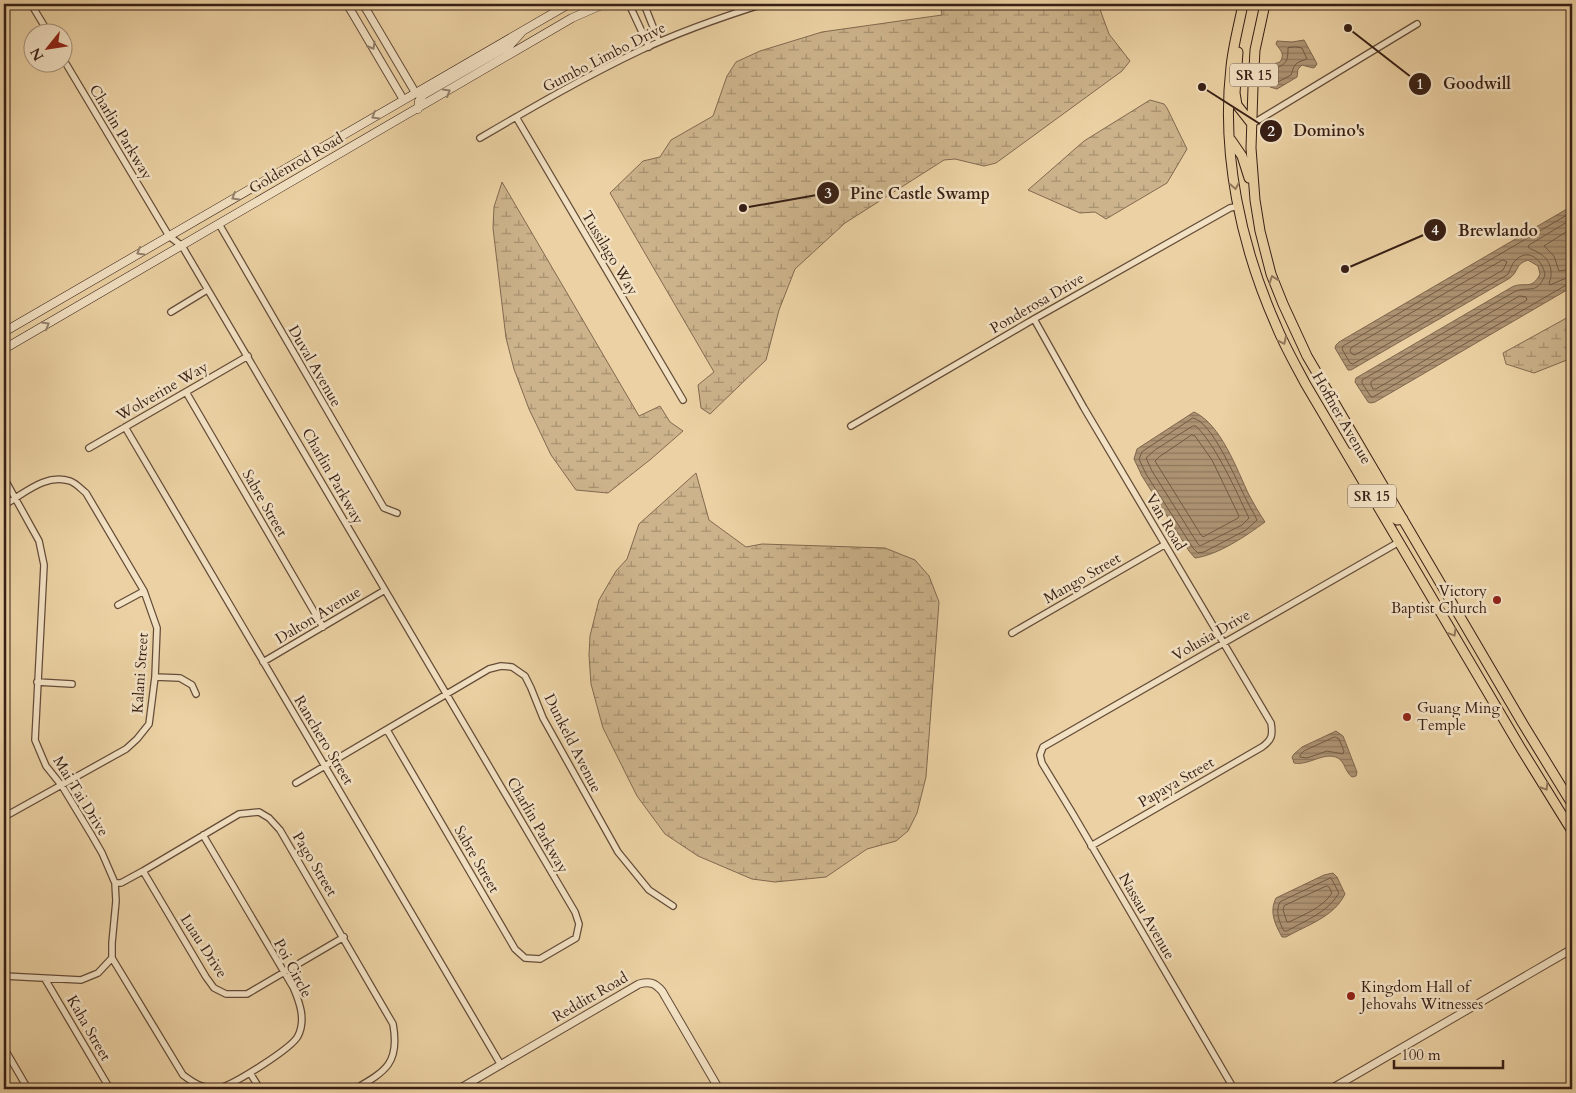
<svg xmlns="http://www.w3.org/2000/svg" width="1576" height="1093" viewBox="0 0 1576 1093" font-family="Cardo,serif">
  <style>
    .wetland { fill: url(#wetland-marsh); stroke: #826950 }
    .water { fill: url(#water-rules); stroke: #7e654d }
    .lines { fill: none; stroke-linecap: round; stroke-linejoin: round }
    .shore { stroke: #725a44; stroke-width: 1 }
    .minor-casing { stroke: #644c38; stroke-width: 8 }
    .tertiary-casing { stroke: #644c38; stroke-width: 9 }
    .secondary-casing { stroke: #371f15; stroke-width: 9 }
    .primary-casing { stroke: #371f15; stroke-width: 11 }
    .minor { stroke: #f2e1c3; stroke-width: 5.5 }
    .tertiary { stroke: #f2e1c3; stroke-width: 7 }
    .secondary { stroke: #f2e1c3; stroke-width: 8 }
    .primary { stroke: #ebd1a3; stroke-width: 9 }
    .oneway { stroke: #94806c }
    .oneway2 { stroke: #91785c }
    .poi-dot { fill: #8f2418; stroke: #f2e1c3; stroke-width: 2 }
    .labels { text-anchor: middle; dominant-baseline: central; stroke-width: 5; stroke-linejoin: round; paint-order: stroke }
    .shield { fill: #f2e1c3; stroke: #6f5949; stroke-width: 1 }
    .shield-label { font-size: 14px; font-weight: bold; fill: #371f15 }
    .street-label { font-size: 15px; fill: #371f15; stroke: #f2e1c3 }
    .poi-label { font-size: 15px; fill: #371f15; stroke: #f2e1c3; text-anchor: start }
    .leader { fill: none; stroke: #371f15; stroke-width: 2 }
    .callout-dot { fill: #371f15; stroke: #f2e1c3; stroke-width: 2 }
    .mark-label { font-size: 15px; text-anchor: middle; font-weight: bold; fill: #fff }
    .callout-label { font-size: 16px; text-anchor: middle; font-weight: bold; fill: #371f15; stroke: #f2e1c3; stroke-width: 5; stroke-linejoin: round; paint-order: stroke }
  </style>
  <defs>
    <pattern id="wetland-marsh" width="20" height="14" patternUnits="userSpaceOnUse" patternTransform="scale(1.25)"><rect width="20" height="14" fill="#ccb38b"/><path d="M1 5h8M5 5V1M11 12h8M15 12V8" fill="none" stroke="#a69170"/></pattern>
    <pattern id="water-rules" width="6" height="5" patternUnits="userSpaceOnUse" patternTransform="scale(1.25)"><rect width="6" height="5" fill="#ae9473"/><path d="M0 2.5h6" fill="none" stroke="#8e785d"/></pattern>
  </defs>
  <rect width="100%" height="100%" fill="#ebd1a3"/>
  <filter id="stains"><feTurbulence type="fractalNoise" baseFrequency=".004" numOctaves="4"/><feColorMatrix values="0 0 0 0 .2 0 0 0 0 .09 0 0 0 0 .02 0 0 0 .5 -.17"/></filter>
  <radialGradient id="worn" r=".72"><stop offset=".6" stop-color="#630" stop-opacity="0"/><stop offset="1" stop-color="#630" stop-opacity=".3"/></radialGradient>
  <path class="wetland" d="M940,4H1098L1109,34L1130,61L1122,71L996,163L984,166L955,159L944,160L845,223L795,269L779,310L766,360L710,414L701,408L698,385L714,372L610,193L643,161L660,157L671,140L713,116L727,76L736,62L760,51L822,32L942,15Z
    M1150,100L1164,104L1167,108L1187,149L1167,183L1106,219L1095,212L1080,213L1028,190L1084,141Z
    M502,182L639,416L660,406L670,422L683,431L651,459L608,493L576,490L551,455L529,409L514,369L506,338L493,228L494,207Z
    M1572,315V358L1534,373L1506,364L1503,353Z
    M696,473L709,520L746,547L762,544L885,548L915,560L929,576L939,602L926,777L917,813L908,831L896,841L867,849L826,877L775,882L752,879L698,856L665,834L637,796L603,728L591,684L589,655L590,636L599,600L616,571L627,559L639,524Z"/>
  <path class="water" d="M1304,40L1315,60L1317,64L1315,67L1313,68L1302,65L1298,69L1297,77L1277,89L1270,87C1263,72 1265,66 1280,62C1285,54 1281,51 1276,44L1277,41L1292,42Z
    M1572,206V287L1375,402L1371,403L1368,402L1355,382L1356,378L1512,287C1524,281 1532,291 1540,274L1538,266L1528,260C1515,264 1519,271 1510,278L1351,370H1348L1335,348L1336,345L1339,342Z
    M1194,412C1221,424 1237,470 1249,495C1254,504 1259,513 1265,522C1246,536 1218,555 1195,558L1189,551L1142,476L1134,459L1137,449Z
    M1336,731L1343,736L1345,741L1357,772L1356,776L1352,777C1345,772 1345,762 1338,758C1324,751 1309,766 1294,763L1292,757L1294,754L1302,747Z
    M1333,873L1337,877L1345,894C1334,917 1307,925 1286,937H1282C1275,924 1269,912 1276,898L1324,875Z"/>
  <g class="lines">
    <path class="shore" d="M1296,47L1302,48L1307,59C1295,63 1295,63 1291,75L1276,83H1273L1271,74L1272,70C1286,64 1288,63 1288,48Z
      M1572,212L1343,346L1342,349L1350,363L1353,364L1507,275C1511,270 1511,264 1516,260C1529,247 1543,261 1545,275C1537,296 1528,285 1514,292L1362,380V383L1371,397H1373L1568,284L1572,283
      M1572,219L1529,245L1528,247C1531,250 1535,250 1539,253C1550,259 1554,272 1549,283L1550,285L1566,278L1572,277
      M1572,228L1544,246L1554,256L1559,271L1572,269
      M1503,260L1507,262L1503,270L1355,355L1352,354L1350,351L1351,348Z
      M1520,296L1526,297L1527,300L1376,389H1373L1371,385V382Z
      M1193,418C1212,421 1237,482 1246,499C1249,506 1254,513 1257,520L1246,530L1204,552L1198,553L1193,548L1146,474L1139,459L1142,452Z
      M1193,426H1196C1217,447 1236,491 1249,518L1242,525L1200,546L1198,544L1152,471L1146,458L1155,450Z
      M1192,435L1195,436L1212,460L1239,516L1238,518L1203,537L1201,535L1155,461L1159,457Z
      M1335,737L1339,739L1344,751L1343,754L1327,751L1307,758L1300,757V755L1304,751Z
      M1331,878L1339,893C1327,913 1306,920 1287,931H1284C1279,922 1275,911 1280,902Z
      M1327,886L1329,887L1332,893C1322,908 1305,914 1289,922H1287L1283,910L1284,906Z"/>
    <g class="minor-casing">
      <path id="minor" d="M31,4L48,32
        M629,4L649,47
        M644,4L659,42
        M62,57L169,236L182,246L575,912L579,924L576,938L540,959L525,958L515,949L387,730
        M516,117L683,400
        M1252,124L1417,24
        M480,138C533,107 586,76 641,50C681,31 722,17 763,4
        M219,224L384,508L397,513
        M171,312L207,290
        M1034,319L1084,408L1271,723C1273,735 1272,740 1262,747L1091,846
        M186,392L323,627
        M851,426L1034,319L1230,208L1239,206
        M125,427L501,1065
        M89,448L248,356
        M4,478L39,541L44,565L35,740L46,766L62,786L91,834L102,853L115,883L116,901L112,943V958L98,973L81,980L4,976
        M4,505C24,494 45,473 70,481C76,483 81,489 86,493L144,591L157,628L155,677L149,724L137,739L126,749L4,817
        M118,605L144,591
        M1012,633L1164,545
        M263,662L385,590
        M155,677L180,678L192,685L196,694
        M37,682L72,684
        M296,783L489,669L501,666L512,667L525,676L531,688L543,718L618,852L649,890L673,906
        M143,871L206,977L214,988L226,994H247L344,937
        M115,883H121L143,871L239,814L259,812L269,818L280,830L393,1024C400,1063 386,1071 355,1089
        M112,958L183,1075C195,1084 203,1089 218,1088C231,1087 292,1048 298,1036C306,1020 300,1003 293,987L203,835
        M45,979L110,1089
        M4,1048L28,1089
        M250,1073L260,1089
        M1234,1089L1073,814L1042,763L1040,755L1043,747L1399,542"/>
    </g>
    <g class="tertiary-casing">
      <path id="tertiary" d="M347,4L403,99
        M363,4L415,92
        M459,1089L639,984C650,981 655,983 662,991L719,1089
        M1331,1089L1572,949"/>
    </g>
    <g class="secondary-casing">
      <path id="secondary" d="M418,109L419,101L423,95L510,45L521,33
        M4,332L569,4
        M4,349L572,18L604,4"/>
    </g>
    <g class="primary-casing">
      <path id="primary" d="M1243,4C1239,25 1233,46 1231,67C1221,154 1241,246 1276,325C1284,345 1295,364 1305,383L1520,747L1572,831
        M1265,4L1255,50L1253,87L1251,148L1255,200L1260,231L1271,274L1283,304L1307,356L1523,724L1572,804
        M1238,52L1235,93L1237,105L1252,124
        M1231,140L1242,156L1249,178
        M1349,453L1358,459L1392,516L1397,520L1403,519"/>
    </g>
    <use href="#minor" class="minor"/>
    <use href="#tertiary" class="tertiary"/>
    <use href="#secondary" class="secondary"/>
    <use href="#primary" class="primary"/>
  </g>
  <defs><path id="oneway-chevron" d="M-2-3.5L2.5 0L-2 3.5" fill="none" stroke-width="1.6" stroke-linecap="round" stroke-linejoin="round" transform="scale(1.25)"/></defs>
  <g class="oneway">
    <use href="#oneway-chevron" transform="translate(372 46) rotate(60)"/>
    <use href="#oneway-chevron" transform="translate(447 92) rotate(-30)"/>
    <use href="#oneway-chevron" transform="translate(375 116) rotate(150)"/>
    <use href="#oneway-chevron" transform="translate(235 197) rotate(150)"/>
    <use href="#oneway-chevron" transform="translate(140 252) rotate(150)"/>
    <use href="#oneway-chevron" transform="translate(46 325) rotate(-30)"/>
  </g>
  <g class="oneway2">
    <use href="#oneway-chevron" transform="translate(1235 186) rotate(80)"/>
    <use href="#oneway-chevron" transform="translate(1273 279) rotate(-110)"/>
    <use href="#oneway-chevron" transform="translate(1283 341) rotate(64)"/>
    <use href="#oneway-chevron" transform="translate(1453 633) rotate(59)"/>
    <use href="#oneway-chevron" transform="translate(1545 787) rotate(58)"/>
  </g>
  <g class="poi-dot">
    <circle cx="1497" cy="600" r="5"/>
    <circle cx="1407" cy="717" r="5"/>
    <circle cx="1351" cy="996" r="5"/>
  </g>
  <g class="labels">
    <g class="shield">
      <rect x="1230" y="63.5" width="48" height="23" rx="4"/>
      <rect x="1348" y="484.5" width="48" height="23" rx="4"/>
    </g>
    <g class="shield-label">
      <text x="1254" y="75">SR 15</text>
      <text x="1372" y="496">SR 15</text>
    </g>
    <g class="street-label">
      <text transform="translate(604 57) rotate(-27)">Gumbo Limbo Drive</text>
      <text transform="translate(121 132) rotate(59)">Charlin Parkway</text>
      <text transform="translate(296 163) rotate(-30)">Goldenrod Road</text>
      <text transform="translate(610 253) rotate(59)">Tussilago Way</text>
      <text transform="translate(1037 303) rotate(-30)">Ponderosa Drive</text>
      <text transform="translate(315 366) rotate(60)">Duval Avenue</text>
      <text transform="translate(162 391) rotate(-30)">Wolverine Way</text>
      <text transform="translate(1342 418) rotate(60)">Hoffner Avenue</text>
      <text transform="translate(333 476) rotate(60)">Charlin Parkway</text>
      <text transform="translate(265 503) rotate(60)">Sabre Street</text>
      <text transform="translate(1166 522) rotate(59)">Van Road</text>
      <text transform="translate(1082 578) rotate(-30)">Mango Street</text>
      <text transform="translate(318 615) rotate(-31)">Dalton Avenue</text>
      <text transform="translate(1211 635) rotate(-30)">Volusia Drive</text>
      <text transform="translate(140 673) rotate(-86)">Kalani Street</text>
      <text transform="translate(324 740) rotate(59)">Ranchero Street</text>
      <text transform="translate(573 743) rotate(63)">Dunkeld Avenue</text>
      <text transform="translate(1176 782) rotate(-30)">Papaya Street</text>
      <text transform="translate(81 796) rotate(58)">Mai Tai Drive</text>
      <text transform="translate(538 825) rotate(60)">Charlin Parkway</text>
      <text transform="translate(477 859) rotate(60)">Sabre Street</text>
      <text transform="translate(315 864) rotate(59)">Pago Street</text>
      <text transform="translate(1147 916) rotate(60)">Nassau Avenue</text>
      <text transform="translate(204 946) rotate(57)">Luau Drive</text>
      <text transform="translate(293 968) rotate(62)">Poi Circle</text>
      <text transform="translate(590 997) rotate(-30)">Redditt Road</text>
      <text transform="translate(89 1028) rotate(60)">Kaha Street</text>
    </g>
    <g class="poi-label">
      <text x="1487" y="591" text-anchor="end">Victory<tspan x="1487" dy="17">Baptist Church</tspan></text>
      <text x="1417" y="708">Guang Ming<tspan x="1417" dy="17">Temple</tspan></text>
      <text x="1361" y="987">Kingdom Hall of<tspan x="1361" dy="17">Jehovahs Witnesses</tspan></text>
    </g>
  </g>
  <path class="leader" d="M1348 28L1420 84M1202 87L1271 131M743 208L828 193M1345 269L1435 230"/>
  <g class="callout-dot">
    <circle cx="1348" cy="28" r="5"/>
    <circle cx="1202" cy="87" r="5"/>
    <circle cx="743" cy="208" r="5"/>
    <circle cx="1345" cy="269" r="5"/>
    <circle cx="1420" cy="84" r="12"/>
    <circle cx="1271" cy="131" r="12"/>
    <circle cx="828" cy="193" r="12"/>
    <circle cx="1435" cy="230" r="12"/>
  </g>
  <g class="mark-label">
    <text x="1420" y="89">1</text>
    <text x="1271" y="136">2</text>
    <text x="828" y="198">3</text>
    <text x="1435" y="235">4</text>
  </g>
  <g class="callout-label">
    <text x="1477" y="89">Goodwill</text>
    <text x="1329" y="136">Domino's</text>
    <text x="920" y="199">Pine Castle Swamp</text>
    <text x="1498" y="236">Brewlando</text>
  </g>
  <rect width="1576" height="1093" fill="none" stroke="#ebd1a3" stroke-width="20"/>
  <rect x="5" y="5" width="1566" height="1083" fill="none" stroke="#371f15" stroke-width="2.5"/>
  <rect x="10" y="10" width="1556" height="1073" fill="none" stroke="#371f15"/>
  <g transform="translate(48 48) rotate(240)"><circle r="24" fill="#f2e1c3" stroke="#a7937d"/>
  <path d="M0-4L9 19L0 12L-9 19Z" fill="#8f2418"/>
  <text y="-8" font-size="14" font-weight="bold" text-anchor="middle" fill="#371f15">N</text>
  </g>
  <path d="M1394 1060v8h109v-8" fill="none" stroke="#371f15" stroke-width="2.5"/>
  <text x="1401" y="1060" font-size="15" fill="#371f15" stroke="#f2e1c3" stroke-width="4" paint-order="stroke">100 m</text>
  <rect width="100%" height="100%" filter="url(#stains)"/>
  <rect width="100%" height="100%" fill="url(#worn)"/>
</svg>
